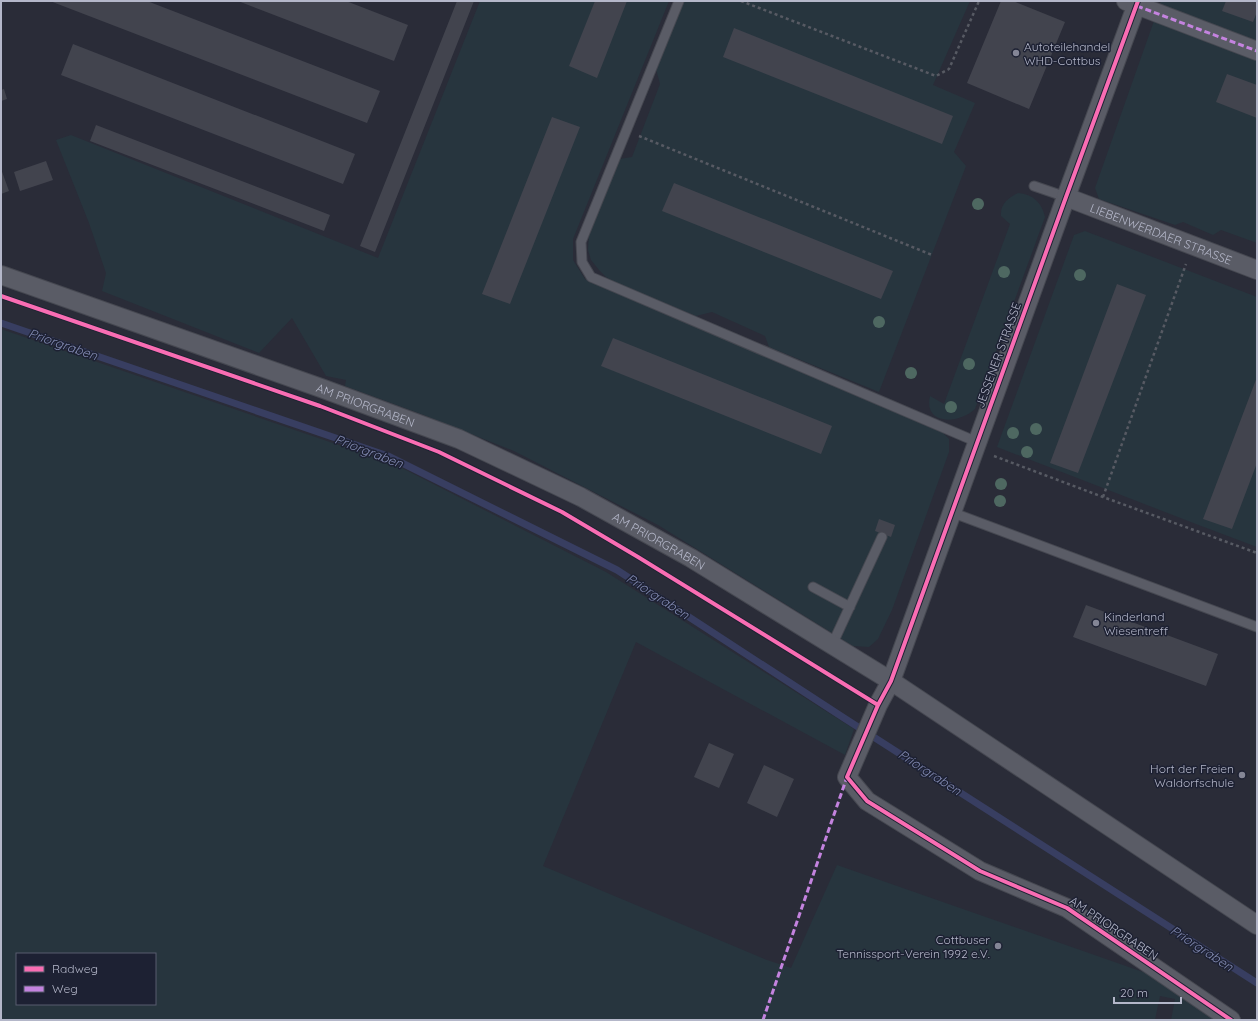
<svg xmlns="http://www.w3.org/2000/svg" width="1258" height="1021" viewBox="0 0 1258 1021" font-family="Quicksand,sans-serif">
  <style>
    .green { fill: #27353e; fill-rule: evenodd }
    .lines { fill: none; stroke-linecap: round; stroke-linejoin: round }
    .stream { stroke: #383e61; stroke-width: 7 }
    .building { fill: #42444e }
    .service-casing { stroke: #464851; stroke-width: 11 }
    .minor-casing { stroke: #464851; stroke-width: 20 }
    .path { stroke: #575a63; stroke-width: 2.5; stroke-dasharray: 3 3; stroke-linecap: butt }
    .service { stroke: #5a5c66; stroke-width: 9 }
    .minor { stroke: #5a5c66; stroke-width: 18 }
    .quiet { stroke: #c483df; stroke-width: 3; stroke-dasharray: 6 3; stroke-linecap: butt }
    .cycleway-casing { stroke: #1d2133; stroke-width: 6 }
    .cycleway { stroke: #f96db3; stroke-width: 4 }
    .tree { fill: #4e6861 }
    .poi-dot { fill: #848696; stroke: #1d2133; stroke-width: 1.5 }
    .labels { text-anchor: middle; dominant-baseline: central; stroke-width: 3; stroke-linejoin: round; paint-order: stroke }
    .poi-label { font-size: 12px; fill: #b4b7c9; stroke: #1d2133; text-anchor: start }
    .street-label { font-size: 12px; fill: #b4b7c9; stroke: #1d2133 }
    .water-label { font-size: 13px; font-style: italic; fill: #848cb4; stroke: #1d2133 }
  </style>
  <rect width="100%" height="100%" fill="#2a2c38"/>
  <path class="green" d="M480,1H669L573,239V260L585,279L909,418L943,433L949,439V452L892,610L878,639L869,647L853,646L658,525L514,451L421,414L345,386L346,380L326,376L292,318L259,353L102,291L106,273L89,223L56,140L71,135L378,258Z
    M682,1H970L933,85L975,103L954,152L966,166L879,392L769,347L765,336L712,312L696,316L618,284L606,277L599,270L591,260L588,250L589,235L619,159L632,157L660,84L656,69Z
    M1161,1H1257V243L1221,230L1213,235L1183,222L1175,225L1099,199L1095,188Z
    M1018,193C1033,194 1042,203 1045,217L975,409C959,424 923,426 930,396L944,404L1010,224L1001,216C1000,204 1008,198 1018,193Z
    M1085,231L1257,297V547L1196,524L997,447L1074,235Z
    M1,329L394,464L606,572L854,729L845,755L636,642L543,866L767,960L791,968L837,865L1163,979L1214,1020H1171L1175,999L1160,996L1155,1020H1ZM17,954H155V1004H17Z"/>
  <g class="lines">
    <path class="stream" d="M1,323L388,456L617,570L844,718L1257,983"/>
  </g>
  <path class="building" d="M50,1H147L380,91L367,123Z
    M238,1H346L408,25L394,61Z
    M457,1H474L375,252L360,246Z
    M595,1H627L597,78L569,66Z
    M1001,1H1013L1065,22L1029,109L967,83Z
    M1226,1H1257V12L1253,22L1222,11Z
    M734,28L953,116L942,144L723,57Z
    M73,44L355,154L343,184L61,75Z
    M1227,74L1257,85V118L1216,102Z
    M4,89L7,99L1,101V90Z
    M552,117L580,127L510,304L482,294Z
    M96,125L330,215L324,231L90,141Z
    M46,161L53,180L20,191L14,172Z
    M1,169L9,191L1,194Z
    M674,183L893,271L881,299L662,211Z
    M1117,284L1146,295L1078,473L1050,463Z
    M613,338L832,426L821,454L601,366Z
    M1257,377V463L1232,529L1203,519Z
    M879,519L895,525L891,537L875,531Z
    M1086,605L1218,654L1206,686L1073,637Z
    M709,743L734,754L719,788L694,777Z
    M764,765L794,779L777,817L747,803Z"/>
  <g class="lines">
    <g class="service-casing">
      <path id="service" d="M679,1L581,242L582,262L591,277L977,442
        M1034,186L1066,197
        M951,512L1257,627
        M813,587L850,607
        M832,645L882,537"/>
    </g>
    <g class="minor-casing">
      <g id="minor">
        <path d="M1126,1L1257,51"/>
        <path d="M1138,1L1066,197L891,681L878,705L847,777L867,801L980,871L1067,908L1231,1020"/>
        <path id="s1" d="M1066,197L1257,270"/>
        <path id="s2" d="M1,275L321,388L459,439L581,497L691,558L891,681L1257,925"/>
      </g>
    </g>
    <path class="path" d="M741,1L936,76L949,69L979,1
      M639,136L932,255
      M994,456L1103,497L1257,553
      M1103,497L1186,264"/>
    <use href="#service" class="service"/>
    <use href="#minor" class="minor"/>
    <path class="quiet" d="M1137,6L1257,51
      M763,1020L847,777"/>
    <g class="cycleway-casing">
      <path id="cycleway" d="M1138,1L1066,197L891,681L878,705L847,777L867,801L980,871L1067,908L1231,1020
        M1,296L320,406L439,452L562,512L638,557L878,705"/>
    </g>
    <use href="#cycleway" class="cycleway"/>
  </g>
  <g class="tree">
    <circle cx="978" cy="204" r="6"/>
    <circle cx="1004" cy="272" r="6"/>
    <circle cx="1080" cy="275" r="6"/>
    <circle cx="879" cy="322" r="6"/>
    <circle cx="969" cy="364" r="6"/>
    <circle cx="911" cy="373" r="6"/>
    <circle cx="951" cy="407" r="6"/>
    <circle cx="1036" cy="429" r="6"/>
    <circle cx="1013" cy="433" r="6"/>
    <circle cx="1027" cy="452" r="6"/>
    <circle cx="1001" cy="484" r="6"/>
    <circle cx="1000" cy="501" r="6"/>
  </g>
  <g class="poi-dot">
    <circle cx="1016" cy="53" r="4"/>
    <circle cx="1096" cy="623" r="4"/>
    <circle cx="1242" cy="775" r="4"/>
    <circle cx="998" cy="946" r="4"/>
  </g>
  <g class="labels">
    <g class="poi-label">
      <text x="1024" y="46">Autoteilehandel<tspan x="1024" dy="14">WHD-Cottbus</tspan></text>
      <text x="1104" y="616">Kinderland<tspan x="1104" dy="14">Wiesentreff</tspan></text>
      <text x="1234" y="768" text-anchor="end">Hort der Freien<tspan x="1234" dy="14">Waldorfschule</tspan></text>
      <text x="990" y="939" text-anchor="end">Cottbuser<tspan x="990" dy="14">Tennissport-Verein 1992 e.V.</tspan></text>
    </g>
    <g class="street-label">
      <text stroke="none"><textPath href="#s1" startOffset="102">LIEBENWERDAER STRASSE</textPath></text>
      <text transform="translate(998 355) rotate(-70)">JESSENER STRASSE</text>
      <text stroke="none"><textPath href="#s2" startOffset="387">AM PRIORGRABEN</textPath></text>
      <text stroke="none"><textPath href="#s2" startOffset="711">AM PRIORGRABEN</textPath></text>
      <text transform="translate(1114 928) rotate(34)">AM PRIORGRABEN</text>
    </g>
    <g class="water-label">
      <text transform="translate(63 344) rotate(19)">Priorgraben</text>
      <text transform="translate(369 451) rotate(21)">Priorgraben</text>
      <text transform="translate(658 596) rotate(33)">Priorgraben</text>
      <text transform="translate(930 772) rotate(33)">Priorgraben</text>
      <text transform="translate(1202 948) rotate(33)">Priorgraben</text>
    </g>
  </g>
  <rect width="1258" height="1021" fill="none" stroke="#b4b7c9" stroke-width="4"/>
  <rect x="16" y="953" width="140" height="52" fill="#1d2133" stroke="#595d6f"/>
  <rect x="24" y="966" width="20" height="6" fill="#f96db3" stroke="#595d6f"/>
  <text x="52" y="973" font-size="12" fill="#b4b7c9">Radweg</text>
  <rect x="24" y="986" width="20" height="6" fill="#c483df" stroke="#595d6f"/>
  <text x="52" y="993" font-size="12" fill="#b4b7c9">Weg</text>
  <path d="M1114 997v6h67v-6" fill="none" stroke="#b4b7c9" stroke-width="2"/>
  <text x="1120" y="997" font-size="12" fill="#b4b7c9" stroke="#1d2133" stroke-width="3" paint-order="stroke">20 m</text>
</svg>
